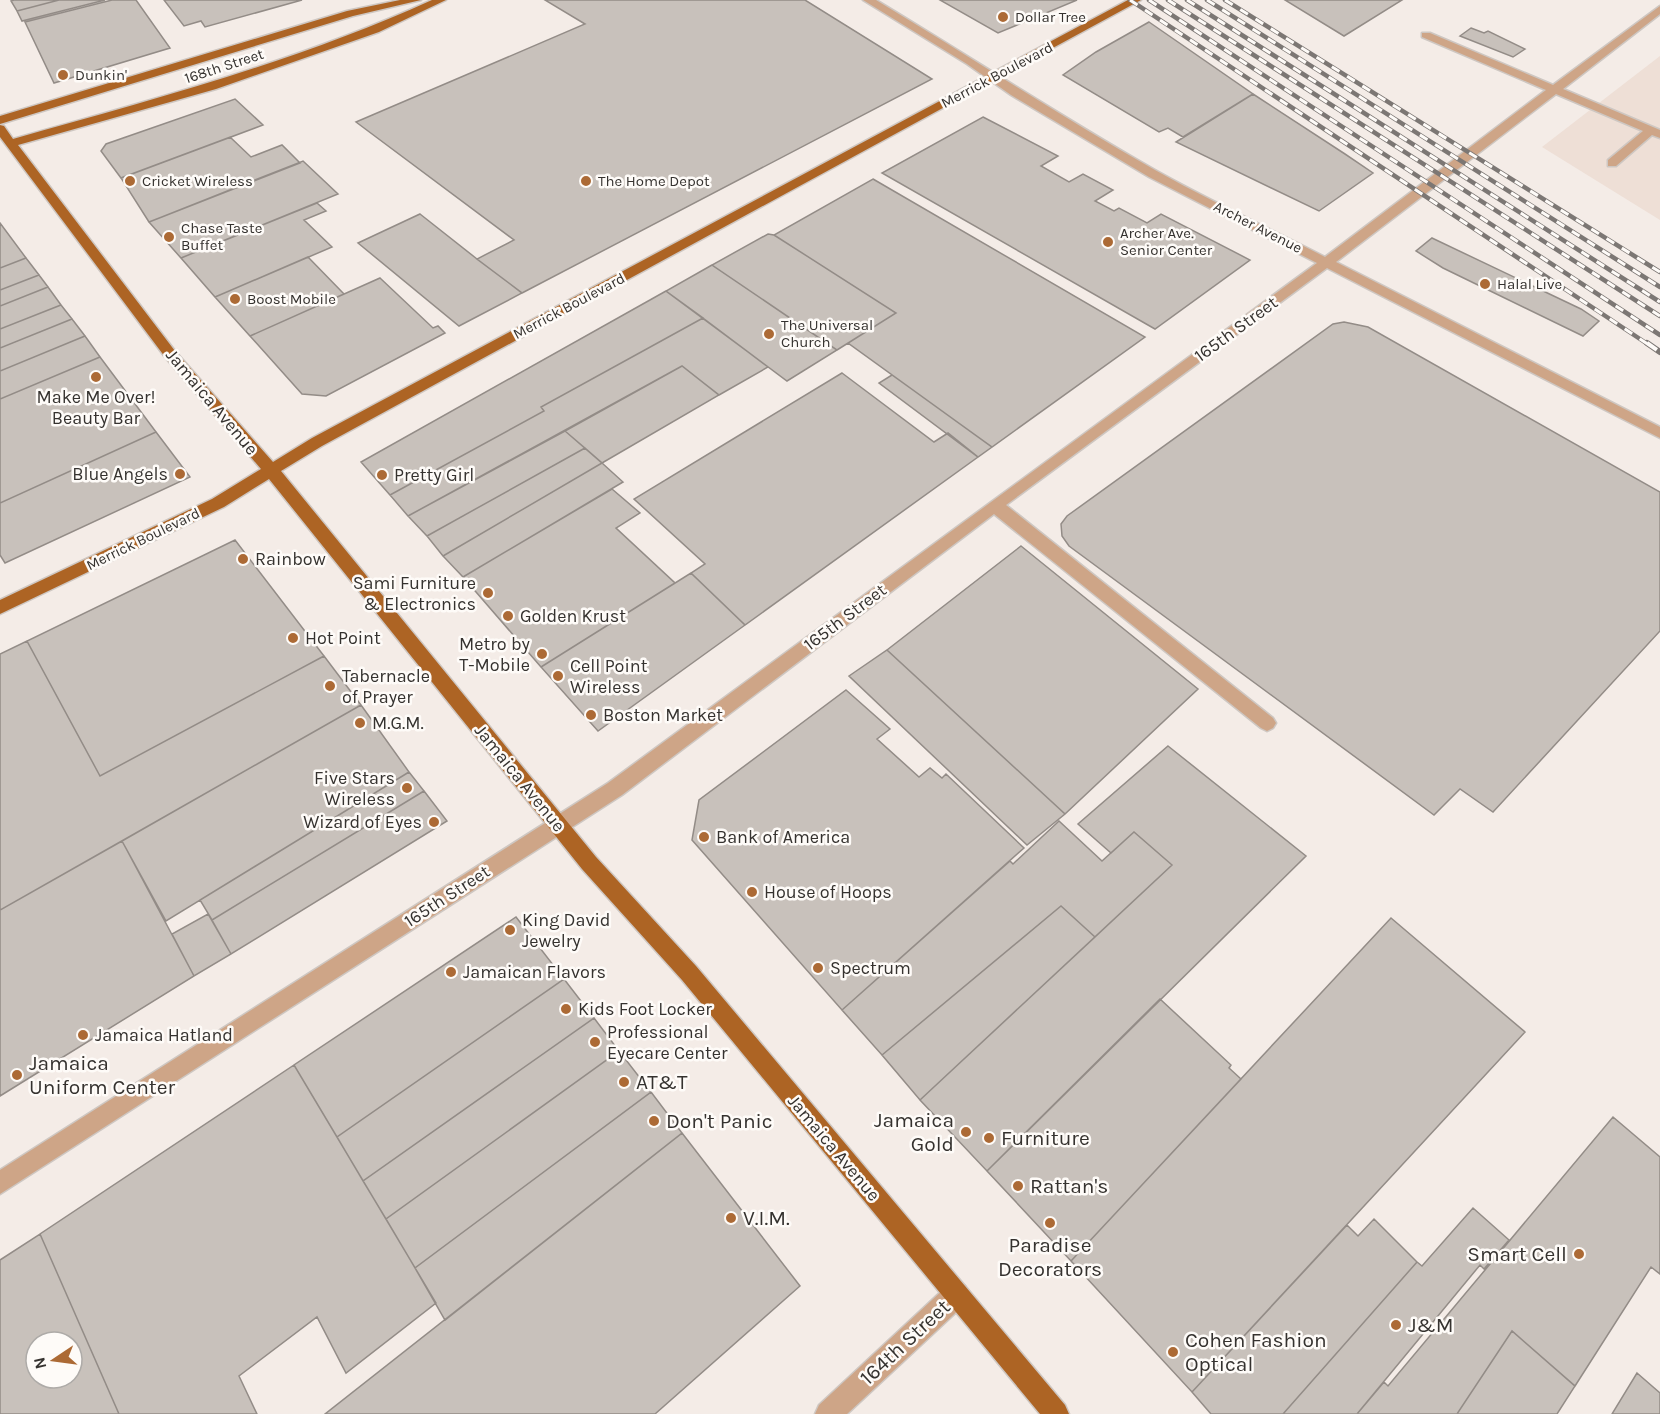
<svg xmlns="http://www.w3.org/2000/svg" width="1660" height="1414" viewBox="0 0 1660 1414" font-family="Karla,sans-serif">
  <style>
    .built { fill: #eedfd6 }
    .building { fill: #c8c1bb; stroke: #938c87; stroke-width: 1.5; fill-rule: evenodd }
    .lines { fill: none; stroke-linecap: round; stroke-linejoin: round }
    .minor-casing { stroke: #cec7c2; stroke-width: 3 }
    .major-casing { stroke: #cec7c2; stroke-width: 3 }
    .minor { fill: #cea587; fill-rule: evenodd }
    .major { fill: #ad6424; fill-rule: evenodd }
    .rail-far1-casing { stroke: #7c7774; stroke-width: 4.5 }
    .rail-casing { stroke: #7c7774; stroke-width: 6 }
    .rail-far1 { stroke: #fefbf8; stroke-width: 3; stroke-dasharray: 9; stroke-linecap: butt }
    .rail { stroke: #fefbf8; stroke-width: 4; stroke-dasharray: 12; stroke-linecap: butt }
    .poi-dot { fill: #ac6a35; stroke: #fefbf8; stroke-width: 2 }
    .labels { text-anchor: middle; dominant-baseline: central; stroke-width: 5; stroke-linejoin: round; paint-order: stroke }
    .far-poi-label { font-size: 15px; fill: #35322f; stroke: #fefbf8; text-anchor: start }
    .far-street-label { font-size: 15px; fill: #35322f; stroke: #fefbf8 }
    .street-label { font-size: 18px; fill: #35322f; stroke: #fefbf8 }
    .poi-label { font-size: 18px; fill: #35322f; stroke: #fefbf8; text-anchor: start }
    .near-poi-label { font-size: 21px; fill: #35322f; stroke: #fefbf8; text-anchor: start }
    .near-street-label { font-size: 21px; fill: #35322f; stroke: #fefbf8 }
  </style>
  <rect width="100%" height="100%" fill="#f4ece7"/>
  <path class="built" d="M1660,56V220L1542,147Z"/>
  <path class="building" d="M14,0H59L17,11L11,1Z
    M59,0H105L22,21L17,11Z
    M112,0H136L170,48L54,83L25,22Z
    M164,0H302L205,27L201,21L184,26Z
    M545,0H805L932,79L522,293L477,259L514,240L356,122L585,24Z
    M940,0H1077L998,33Z
    M1285,0H1402L1344,36Z
    M1149,22L1253,94L1183,137L1168,128L1159,132L1063,75L1096,52Z
    M1471,28L1484,33L1488,31L1525,49L1513,57L1460,36Z
    M1253,94L1345,154L1373,173L1319,211L1176,142Z
    M235,99L263,125L121,178L101,151L106,144Z
    M983,117L1058,156L1041,166L1069,182L1083,174L1113,190L1095,201L1114,211L1119,208L1147,223L1161,214L1250,260L1155,329L882,173Z
    M230,137L251,157L282,145L300,163L149,222L121,178Z
    M303,161L338,194L181,258L149,222Z
    M873,179L1145,337L992,447L848,343L896,313L774,235Z
    M317,203L326,211L304,220L332,247L215,297L181,258Z
    M420,214L477,259L522,293L459,326L358,243Z
    M0,223L26,258L0,268Z
    M768,234L774,235L896,313L837,350L712,265Z
    M1432,238L1581,309L1599,321L1583,336L1443,268L1416,251Z
    M308,257L344,294L250,336L215,297Z
    M26,258L39,275L0,290V268Z
    M712,265L837,350L787,381L666,291Z
    M39,275L48,287L0,306V290Z
    M380,278L433,328L438,326L445,333L326,396L302,394L250,336Z
    M48,287L61,305L0,329V306Z
    M666,291L703,318L541,407L544,411L390,495L361,462Z
    M61,305L72,319L0,348V329Z
    M703,318L768,367L719,395L682,366L408,516L390,495L544,411L541,407Z
    M72,319L85,336L0,371V348Z
    M1344,322L1368,327L1660,492V631L1493,812L1460,789L1434,815L1069,546L1062,536L1061,524L1067,516L1333,324Z
    M85,336L100,357L0,399V371Z
    M100,357L156,432L0,503V399Z
    M682,366L719,395L602,463L565,431Z
    M842,373L934,442L948,433L978,457L745,625L691,573L705,564L634,499Z
    M892,375L992,447L978,457L879,383Z
    M565,431L585,448L427,536L408,516Z
    M156,432L190,477L5,563L0,555V503Z
    M585,448L602,463L443,556L427,536Z
    M602,463L623,482L463,577L443,556Z
    M612,489L640,513L616,528L675,583L541,667L463,577Z
    M235,540L324,656L100,776L27,641Z
    M1021,546L1198,689L1065,814L887,650Z
    M691,573L745,625L598,731L541,667Z
    M27,641L100,776L324,656L361,705L0,910V654Z
    M887,650L1065,814L1027,845L849,676Z
    M846,690L890,729L877,739L919,777L930,768L942,778L946,774L1024,848L842,1010L692,840L699,800Z
    M361,705L409,772L166,921L122,841Z
    M1168,746L1306,856L987,1171L920,1100L1172,865L1134,832L1111,853L1078,824Z
    M409,772L424,791L212,920L200,900Z
    M424,791L447,821L231,954L212,920Z
    M1059,821L1102,861L1134,832L1172,865L1095,937L1061,906L882,1055L842,1010L1010,861L1013,864Z
    M122,841L194,976L0,1096V910Z
    M1061,906L1095,937L920,1100L882,1055Z
    M208,914L231,954L194,976L172,934Z
    M516,917L564,979L337,1137L294,1065Z
    M1391,918L1525,1032L1192,1392L1071,1261Z
    M564,979L594,1018L363,1181L337,1137Z
    M1160,999L1231,1065L1229,1068L1241,1079L1071,1261L987,1171Z
    M594,1018L619,1051L386,1219L363,1181Z
    M619,1051L651,1092L415,1268L386,1219Z
    M294,1065L436,1303L346,1373L317,1317L239,1376L257,1414H119L40,1234Z
    M651,1092L682,1133L445,1320L415,1268Z
    M1613,1117L1660,1157V1274L1651,1267L1575,1386L1512,1331L1457,1414H1357L1384,1382L1388,1386Z
    M682,1133L800,1286L655,1414H325Z
    M1473,1208L1509,1240L1484,1269L1480,1265L1357,1414H1283L1417,1262L1422,1266Z
    M1374,1219L1417,1262L1283,1414H1211L1192,1392L1347,1225L1358,1236Z
    M40,1234L119,1414H0V1260ZM36,1342H72V1378H36Z
    M1512,1331L1575,1386L1557,1414H1457Z
    M1637,1373L1660,1393V1414H1612Z"/>
  <g class="lines">
    <g class="minor-casing">
      <path id="minor" d="M863,0H876C969,56 1060,116 1155,170C1210,201 1269,228 1325,257L1546,90L1422,37V33H1430L1553,85L1660,6V14L1563,89L1660,130V138L1652,135L1616,166H1608V160L1643,131L1556,94L1336,262L1660,427V438L1327,268L1006,505L1273,718L1276,723L1273,728L1267,731L1261,728L994,514L622,795L0,1194V1170L608,783L1317,263L1149,177L1011,95L967,64Z
        M956,1283L965,1286L968,1295L965,1304L847,1414H815L819,1405L947,1286Z"/>
    </g>
    <g class="major-casing">
      <path id="major" d="M400,0H421L353,16L0,124V116L347,11Z
        M432,0H446L379,32L216,89L18,145L175,351L273,462L312,438L1128,0H1141L322,446L281,471L596,857L696,966L1065,1405L1069,1414H1040L682,980L582,869L269,479L224,507L0,614V600L212,499L261,469L165,357L0,137V125L4,126L13,139C155,99 298,61 432,0Z"/>
    </g>
    <use href="#minor" class="minor"/>
    <use href="#major" class="major"/>
    <g class="rail-far1-casing">
      <path id="rail-far1" d="M1130,0L1649,345
        M1149,0L1660,335
        M1168,0L1660,316
        M1187,0L1660,302
        M1207,0L1660,287
        M1225,0L1660,272"/>
    </g>
    <g class="rail-casing">
      <path id="rail" d="M1647,343L1660,352"/>
    </g>
    <use href="#rail-far1" class="rail-far1"/>
    <use href="#rail" class="rail"/>
  </g>
  <g class="poi-dot">
    <circle cx="1003" cy="17" r="6"/>
    <circle cx="63" cy="75" r="6"/>
    <circle cx="130" cy="181" r="6"/>
    <circle cx="586" cy="181" r="6"/>
    <circle cx="169" cy="237" r="6"/>
    <circle cx="1108" cy="242" r="6"/>
    <circle cx="1485" cy="284" r="6"/>
    <circle cx="235" cy="299" r="6"/>
    <circle cx="769" cy="334" r="6"/>
    <circle cx="96" cy="377" r="6"/>
    <circle cx="180" cy="474" r="6"/>
    <circle cx="382" cy="475" r="6"/>
    <circle cx="243" cy="559" r="6"/>
    <circle cx="488" cy="593" r="6"/>
    <circle cx="508" cy="616" r="6"/>
    <circle cx="293" cy="638" r="6"/>
    <circle cx="542" cy="654" r="6"/>
    <circle cx="558" cy="676" r="6"/>
    <circle cx="330" cy="686" r="6"/>
    <circle cx="591" cy="715" r="6"/>
    <circle cx="360" cy="723" r="6"/>
    <circle cx="407" cy="788" r="6"/>
    <circle cx="434" cy="822" r="6"/>
    <circle cx="704" cy="837" r="6"/>
    <circle cx="752" cy="892" r="6"/>
    <circle cx="510" cy="930" r="6"/>
    <circle cx="818" cy="968" r="6"/>
    <circle cx="451" cy="972" r="6"/>
    <circle cx="566" cy="1009" r="6"/>
    <circle cx="83" cy="1035" r="6"/>
    <circle cx="595" cy="1042" r="6"/>
    <circle cx="17" cy="1075" r="6"/>
    <circle cx="624" cy="1082" r="6"/>
    <circle cx="654" cy="1121" r="6"/>
    <circle cx="966" cy="1132" r="6"/>
    <circle cx="989" cy="1138" r="6"/>
    <circle cx="1018" cy="1186" r="6"/>
    <circle cx="731" cy="1218" r="6"/>
    <circle cx="1050" cy="1223" r="6"/>
    <circle cx="1579" cy="1254" r="6"/>
    <circle cx="1396" cy="1325" r="6"/>
    <circle cx="1173" cy="1352" r="6"/>
  </g>
  <g class="labels">
    <g class="far-poi-label">
      <text x="1015" y="17">Dollar Tree</text>
      <text x="75" y="75">Dunkin'</text>
      <text x="142" y="181">Cricket Wireless</text>
      <text x="598" y="181">The Home Depot</text>
      <text x="181" y="228">Chase Taste<tspan x="181" dy="17">Buffet</tspan></text>
      <text x="1120" y="233">Archer Ave.<tspan x="1120" dy="17">Senior Center</tspan></text>
      <text x="1497" y="284">Halal Live</text>
      <text x="247" y="299">Boost Mobile</text>
      <text x="781" y="325">The Universal<tspan x="781" dy="17">Church</tspan></text>
    </g>
    <g class="far-street-label">
      <text transform="translate(224 66) rotate(-18)">168th Street</text>
      <text transform="translate(997 75) rotate(-28)">Merrick Boulevard</text>
      <text transform="translate(1258 227) rotate(27)">Archer Avenue</text>
      <text transform="translate(569 306) rotate(-28)">Merrick Boulevard</text>
      <text transform="translate(143 539) rotate(-26)">Merrick Boulevard</text>
    </g>
    <g class="street-label">
      <text transform="translate(1236 329) rotate(-36)">165th Street</text>
      <text transform="translate(212 402) rotate(50)">Jamaica Avenue</text>
      <text transform="translate(845 617) rotate(-37)">165th Street</text>
      <text transform="translate(520 778) rotate(51)">Jamaica Avenue</text>
      <text transform="translate(447 896) rotate(-33)">165th Street</text>
      <text transform="translate(834 1148) rotate(50)">Jamaica Avenue</text>
    </g>
    <g class="poi-label">
      <text x="96" y="397" text-anchor="middle">Make Me Over!<tspan x="96" dy="21">Beauty Bar</tspan></text>
      <text x="168" y="474" text-anchor="end">Blue Angels</text>
      <text x="394" y="475">Pretty Girl</text>
      <text x="255" y="559">Rainbow</text>
      <text x="476" y="583" text-anchor="end">Sami Furniture<tspan x="476" dy="21">&amp; Electronics</tspan></text>
      <text x="520" y="616">Golden Krust</text>
      <text x="305" y="638">Hot Point</text>
      <text x="530" y="644" text-anchor="end">Metro by<tspan x="530" dy="21">T-Mobile</tspan></text>
      <text x="570" y="666">Cell Point<tspan x="570" dy="21">Wireless</tspan></text>
      <text x="342" y="676">Tabernacle<tspan x="342" dy="21">of Prayer</tspan></text>
      <text x="603" y="715">Boston Market</text>
      <text x="372" y="723">M.G.M.</text>
      <text x="395" y="778" text-anchor="end">Five Stars<tspan x="395" dy="21">Wireless</tspan></text>
      <text x="422" y="822" text-anchor="end">Wizard of Eyes</text>
      <text x="716" y="837">Bank of America</text>
      <text x="764" y="892">House of Hoops</text>
      <text x="522" y="920">King David<tspan x="522" dy="21">Jewelry</tspan></text>
      <text x="830" y="968">Spectrum</text>
      <text x="463" y="972">Jamaican Flavors</text>
      <text x="578" y="1009">Kids Foot Locker</text>
      <text x="607" y="1032">Professional<tspan x="607" dy="21">Eyecare Center</tspan></text>
      <text x="95" y="1035">Jamaica Hatland</text>
    </g>
    <g class="near-poi-label">
      <text x="29" y="1063">Jamaica<tspan x="29" dy="24">Uniform Center</tspan></text>
      <text x="636" y="1082">AT&amp;T</text>
      <text x="954" y="1120" text-anchor="end">Jamaica<tspan x="954" dy="24">Gold</tspan></text>
      <text x="666" y="1121">Don't Panic</text>
      <text x="1001" y="1138">Furniture</text>
      <text x="1030" y="1186">Rattan's</text>
      <text x="743" y="1218">V.I.M.</text>
      <text x="1050" y="1245" text-anchor="middle">Paradise<tspan x="1050" dy="24">Decorators</tspan></text>
      <text x="1567" y="1254" text-anchor="end">Smart Cell</text>
      <text x="1408" y="1325">J&amp;M</text>
      <text x="1185" y="1340">Cohen Fashion<tspan x="1185" dy="24">Optical</tspan></text>
    </g>
    <g class="near-street-label">
      <text transform="translate(905 1342) rotate(-43)">164th Street</text>
    </g>
  </g>
  <g transform="translate(54 1360) rotate(257)"><circle r="28" fill="#fefbf8" stroke="#aeaba8" stroke-width="1.5"/>
  <path d="M0-4.5L10 22L0 15L-10 22Z" fill="#ac6a35"/>
  <text y="-9" font-size="16" font-weight="bold" text-anchor="middle" fill="#35322f">N</text>
  </g>
</svg>
